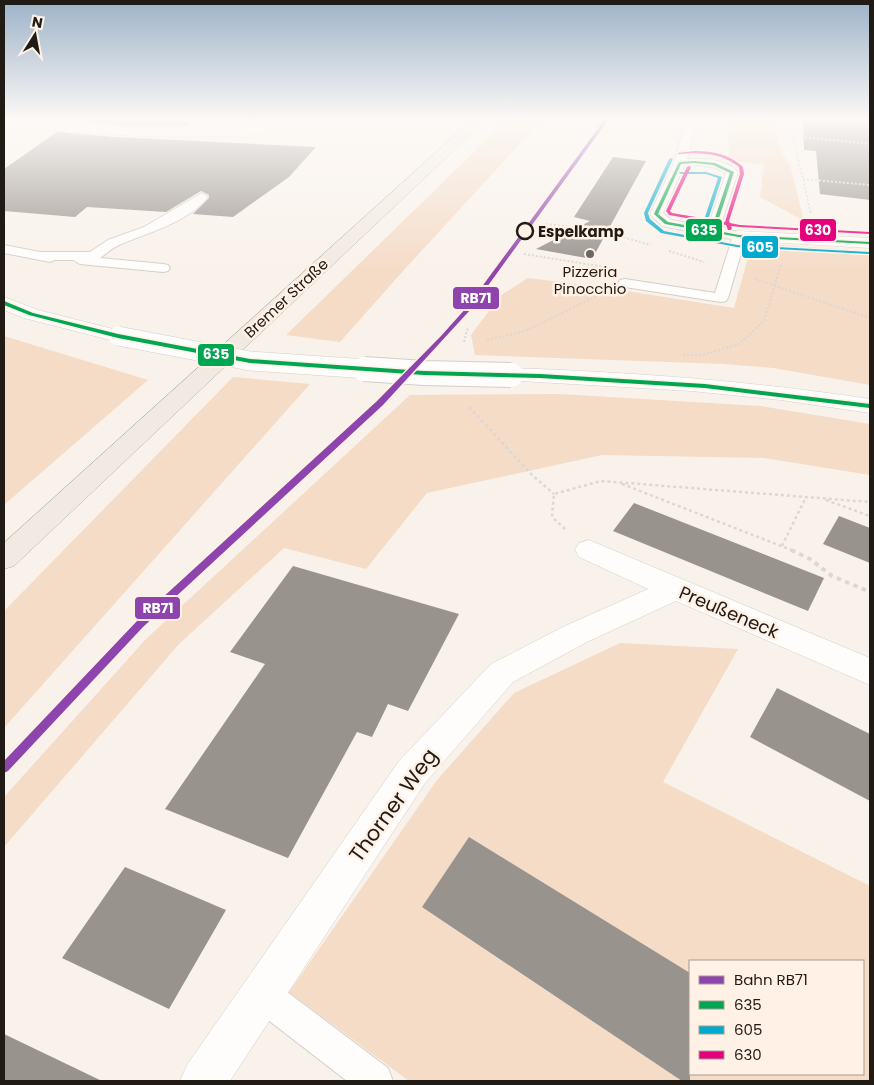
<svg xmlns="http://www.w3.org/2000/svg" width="874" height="1085" viewBox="0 0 874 1085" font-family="Poppins,sans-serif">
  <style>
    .green { fill: #f4dcc7; fill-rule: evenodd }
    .building { fill: #99938e }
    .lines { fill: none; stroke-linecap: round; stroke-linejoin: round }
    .service-casing { stroke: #d4cec8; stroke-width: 2 }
    .minor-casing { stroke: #d4cec8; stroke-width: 1 }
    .primary-casing { stroke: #baac9c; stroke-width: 1 }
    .path-far2 { stroke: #dad8d6; stroke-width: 2; stroke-dasharray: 2 2; stroke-linecap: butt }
    .path-far1 { stroke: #dad8d6; stroke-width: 2.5; stroke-dasharray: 3 3; stroke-linecap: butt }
    .path { stroke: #dad8d6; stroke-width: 4; stroke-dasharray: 4.5 4.5; stroke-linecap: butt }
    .service { fill: #fefdfc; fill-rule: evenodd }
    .minor { fill: #fefdfc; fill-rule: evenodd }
    .primary { fill: #f1eae2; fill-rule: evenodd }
    .minor-bridge-far1-casing { stroke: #d4cec8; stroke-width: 20; stroke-linecap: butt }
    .minor-bridge-casing { stroke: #d4cec8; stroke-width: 26; stroke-linecap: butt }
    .minor-bridge-far1 { stroke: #fefdfc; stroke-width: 19 }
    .minor-bridge { stroke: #fefdfc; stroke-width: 24 }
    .bus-1-casing { stroke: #fff1e5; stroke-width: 3 }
    .bus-2-casing { stroke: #fff1e5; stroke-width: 3 }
    .bus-3-casing { stroke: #fff1e5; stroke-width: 3 }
    .bus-1 { fill: #00a651; fill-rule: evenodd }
    .bus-2 { fill: #00a9ce; fill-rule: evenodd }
    .bus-3 { fill: #e5007d; fill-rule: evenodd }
    .rail-1-casing { stroke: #fff1e5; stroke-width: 3 }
    .rail-1 { fill: #8e44ad; fill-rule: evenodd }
    .stop-dot { fill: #fff1e5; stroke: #211b16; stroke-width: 2.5 }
    .poi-dot { fill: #6d6661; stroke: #fff1e5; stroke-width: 2 }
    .labels { text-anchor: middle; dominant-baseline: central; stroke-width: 5; stroke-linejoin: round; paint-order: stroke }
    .far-stop-label { font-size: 15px; font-weight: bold; fill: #211b16; stroke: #fff1e5; text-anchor: start }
    .far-poi-label { font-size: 15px; fill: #211b16; stroke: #fff1e5 }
    .far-street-label { font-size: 15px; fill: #211b16; stroke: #fff1e5 }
    .street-label { font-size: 18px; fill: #211b16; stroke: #fff1e5 }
    .near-street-label { font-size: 21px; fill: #211b16; stroke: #fff1e5 }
    .line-badge { stroke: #fff1e5; stroke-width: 2 }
    .badge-label { font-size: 14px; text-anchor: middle; font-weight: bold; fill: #fff }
  </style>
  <rect width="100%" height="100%" fill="#f9f2eb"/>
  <path class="green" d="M508,119H543L403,271L340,342L286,335Z
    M728,119H773L782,154L790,165L804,221L760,197L764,165L729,160Z
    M752,243L870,251V385L773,368L723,364L475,355L471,335L500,296L528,278L601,287L734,308Z
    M4,336L148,380L4,505Z
    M233,377L310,384L4,728V611Z
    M559,394L761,406L870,424V475L764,458L602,455L427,493L366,569L284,548L179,644L4,847V797L146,639L410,395Z
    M620,643L738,649L663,782L870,886V1081H409L289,992L437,780L514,693ZM690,961H863V1074H690Z"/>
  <path class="building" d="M60,119H194L188,125L133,126Z
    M803,119H870V200L820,194L816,151L804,150Z
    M57,132L114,137L316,147L289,177L233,217L193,214L209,198V195L201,191L166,212L87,207L75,217L4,211V169Z
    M613,157L646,161L592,259L536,249L590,221L574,217Z
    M634,503L824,578L808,611L613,531Z
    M839,516L870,528V563L823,544Z
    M293,566L459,614L408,711L388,704L372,737L357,732L288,858L165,809L265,664L230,652Z
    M777,688L870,734V801L750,737Z
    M469,837L690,973V1081H682L422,907Z
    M125,867L226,910L169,1009L62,958Z
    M4,1034L102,1081H4Z"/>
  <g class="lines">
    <g class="service-casing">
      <path id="service" d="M687,119H697L687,159C703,158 726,159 738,172L722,221L726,230L744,233L746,236L728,298L726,301L721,302L625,287L620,286L618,283L620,280L625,279L715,293L732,239L662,226L650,214L674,163ZM701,165L716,168L726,173L710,221L712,227L671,220L663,213L684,166Z
        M202,193L208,197C189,222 147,233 119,245C112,248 106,254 100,258L163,264L168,265L170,268L168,271L163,272L80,264L73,260H55L50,262L4,253V245L40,252H90L108,240L144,227Z
        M262,977L274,982L388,1068L393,1081H347L250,1006L245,994L250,982Z"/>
    </g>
    <g class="minor-casing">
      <path id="minor" d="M4,119H28L133,128L263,126L270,130C264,137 235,135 225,136C151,138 77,135 4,124Z
        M739,231L870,238V248L733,240L730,236L733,232Z
        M4,297L38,310L125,332L128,336L125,340L118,342L24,318L4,310Z
        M511,368C631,372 751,381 870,399V413L781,400L691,391L503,380L500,375L503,370Z
        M589,540L870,658V685L676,601L587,642L513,682L425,783L230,1081H180L187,1065L399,761L491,664L565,626L648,589L579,557L575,550L579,543Z"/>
    </g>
    <g class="primary-casing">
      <path id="primary" d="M473,119H487L14,566L4,569V543Z"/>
    </g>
    <path class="path-far2" d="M784,119L793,136L811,214
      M793,136L870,144
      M803,179L870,185
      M546,224L573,227
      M608,233L651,245
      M669,251L704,262
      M524,254L605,267
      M755,279L870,318
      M487,340L525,331L601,294
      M464,342L468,327
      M683,355H702L739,344L764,321L781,264"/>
    <path class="path-far1" d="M469,407L532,475L554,494
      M622,484L794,551
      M826,500L870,516
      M565,529L552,517L554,494L601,481L870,502
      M782,546L806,497"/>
    <path class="path" d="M791,550L810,559L832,576L870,592"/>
    <use href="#service" class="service"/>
    <use href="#minor" class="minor"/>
    <use href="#primary" class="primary"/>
    <g class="minor-bridge-far1-casing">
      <path id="minor-bridge-far1" d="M118,336L250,361L382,370"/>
    </g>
    <g class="minor-bridge-casing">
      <path id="minor-bridge" d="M364,369L424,373L511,375"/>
    </g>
    <use href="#minor-bridge-far1" class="minor-bridge-far1"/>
    <use href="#minor-bridge" class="minor-bridge"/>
    <g class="bus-1-casing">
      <path id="bus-1" d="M694,161L715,163L734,172L718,221L723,232L739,235L870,242V244L739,237L665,224L654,214L679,162ZM694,163L713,165L730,173L714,221L718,231L668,222L658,214L681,164Z
        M4,301L33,313L118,334L250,359L424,371L540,374L705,384L870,404V408L705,388L540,378L424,375L250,363L118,338L29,315L4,305Z"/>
    </g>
    <g class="bus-2-casing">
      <path id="bus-2" d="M671,158L673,159L648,213L650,219L664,231L737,245L869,252H870V254L737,247L661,233L646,221L644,213L669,159Z
        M680,172H706L722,177L708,220L714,238L710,237L704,220L718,178L706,174H681L679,173Z"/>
    </g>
    <g class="bus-3-casing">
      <path id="bus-3" d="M695,151C713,151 729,154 743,167L744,174L729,221L730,223L740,225L870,232V234L740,227L731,226L732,229L730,230H728L726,225L669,215L666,211L687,167L689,166L691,167L670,211L672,213L725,222L740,174L739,167C722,153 701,152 679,154L677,153Z"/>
    </g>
    <use href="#bus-1" class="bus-1"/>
    <use href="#bus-2" class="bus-2"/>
    <use href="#bus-3" class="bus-3"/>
    <g class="rail-1-casing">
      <path id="rail-1" d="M605,119H609L471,309L383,405L143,627L8,771L4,773V761L137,621L377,401L441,336L467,307Z"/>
    </g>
    <use href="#rail-1" class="rail-1"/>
  </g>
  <linearGradient id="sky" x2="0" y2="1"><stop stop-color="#9db2c8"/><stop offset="0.44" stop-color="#fcf9f6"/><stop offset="1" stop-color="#fcf9f6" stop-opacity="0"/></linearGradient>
  <rect width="874" height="271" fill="url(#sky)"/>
  <circle class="stop-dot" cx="525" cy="231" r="8"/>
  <circle class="poi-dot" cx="590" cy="254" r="5"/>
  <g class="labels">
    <g class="far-stop-label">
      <text x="538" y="231">Espelkamp</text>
    </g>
    <g class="far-poi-label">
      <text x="590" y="271">Pizzeria<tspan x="590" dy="17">Pinocchio</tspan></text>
    </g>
    <g class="far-street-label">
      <text transform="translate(286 298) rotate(-43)">Bremer Straße</text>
    </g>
    <g class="street-label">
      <text transform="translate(729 612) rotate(23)">Preußeneck</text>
    </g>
    <g class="near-street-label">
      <text transform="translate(393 805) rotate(-54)">Thorner Weg</text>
    </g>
  </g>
  <g class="line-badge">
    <rect x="685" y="218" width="38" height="24" rx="5" fill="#00a651"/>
    <rect x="799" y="218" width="38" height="24" rx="5" fill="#e5007d"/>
    <rect x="741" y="235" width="38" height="24" rx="5" fill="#00a9ce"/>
    <rect x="452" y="286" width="48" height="24" rx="5" fill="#8e44ad"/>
    <rect x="197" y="343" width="38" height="24" rx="5" fill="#00a651"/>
    <rect x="134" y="596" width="47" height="24" rx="5" fill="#8e44ad"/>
  </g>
  <g class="badge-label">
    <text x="704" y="235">635</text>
    <text x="818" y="235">630</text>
    <text x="760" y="252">605</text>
    <text x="476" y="303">RB71</text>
    <text x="216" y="359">635</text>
    <text x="158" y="613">RB71</text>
  </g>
  <rect width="874" height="1085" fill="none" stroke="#211b16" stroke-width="10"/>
  <rect x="689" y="960" width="175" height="115" fill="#fff1e5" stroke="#a69b92"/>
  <rect x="699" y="976" width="25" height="8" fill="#8e44ad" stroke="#a69b92"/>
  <text x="734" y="985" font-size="15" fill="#211b16">Bahn RB71</text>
  <rect x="699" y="1001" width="25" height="8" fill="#00a651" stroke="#a69b92"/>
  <text x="734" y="1010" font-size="15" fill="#211b16">635</text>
  <rect x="699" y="1026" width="25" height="8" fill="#00a9ce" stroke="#a69b92"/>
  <text x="734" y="1035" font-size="15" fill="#211b16">605</text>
  <rect x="699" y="1051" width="25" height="8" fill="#e5007d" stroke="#a69b92"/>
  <text x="734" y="1060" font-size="15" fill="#211b16">630</text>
  <g transform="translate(35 35) rotate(11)" stroke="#fff1e5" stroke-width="4" paint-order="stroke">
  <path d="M0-4L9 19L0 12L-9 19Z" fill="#211b16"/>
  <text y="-8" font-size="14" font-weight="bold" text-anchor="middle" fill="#211b16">N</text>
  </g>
</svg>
